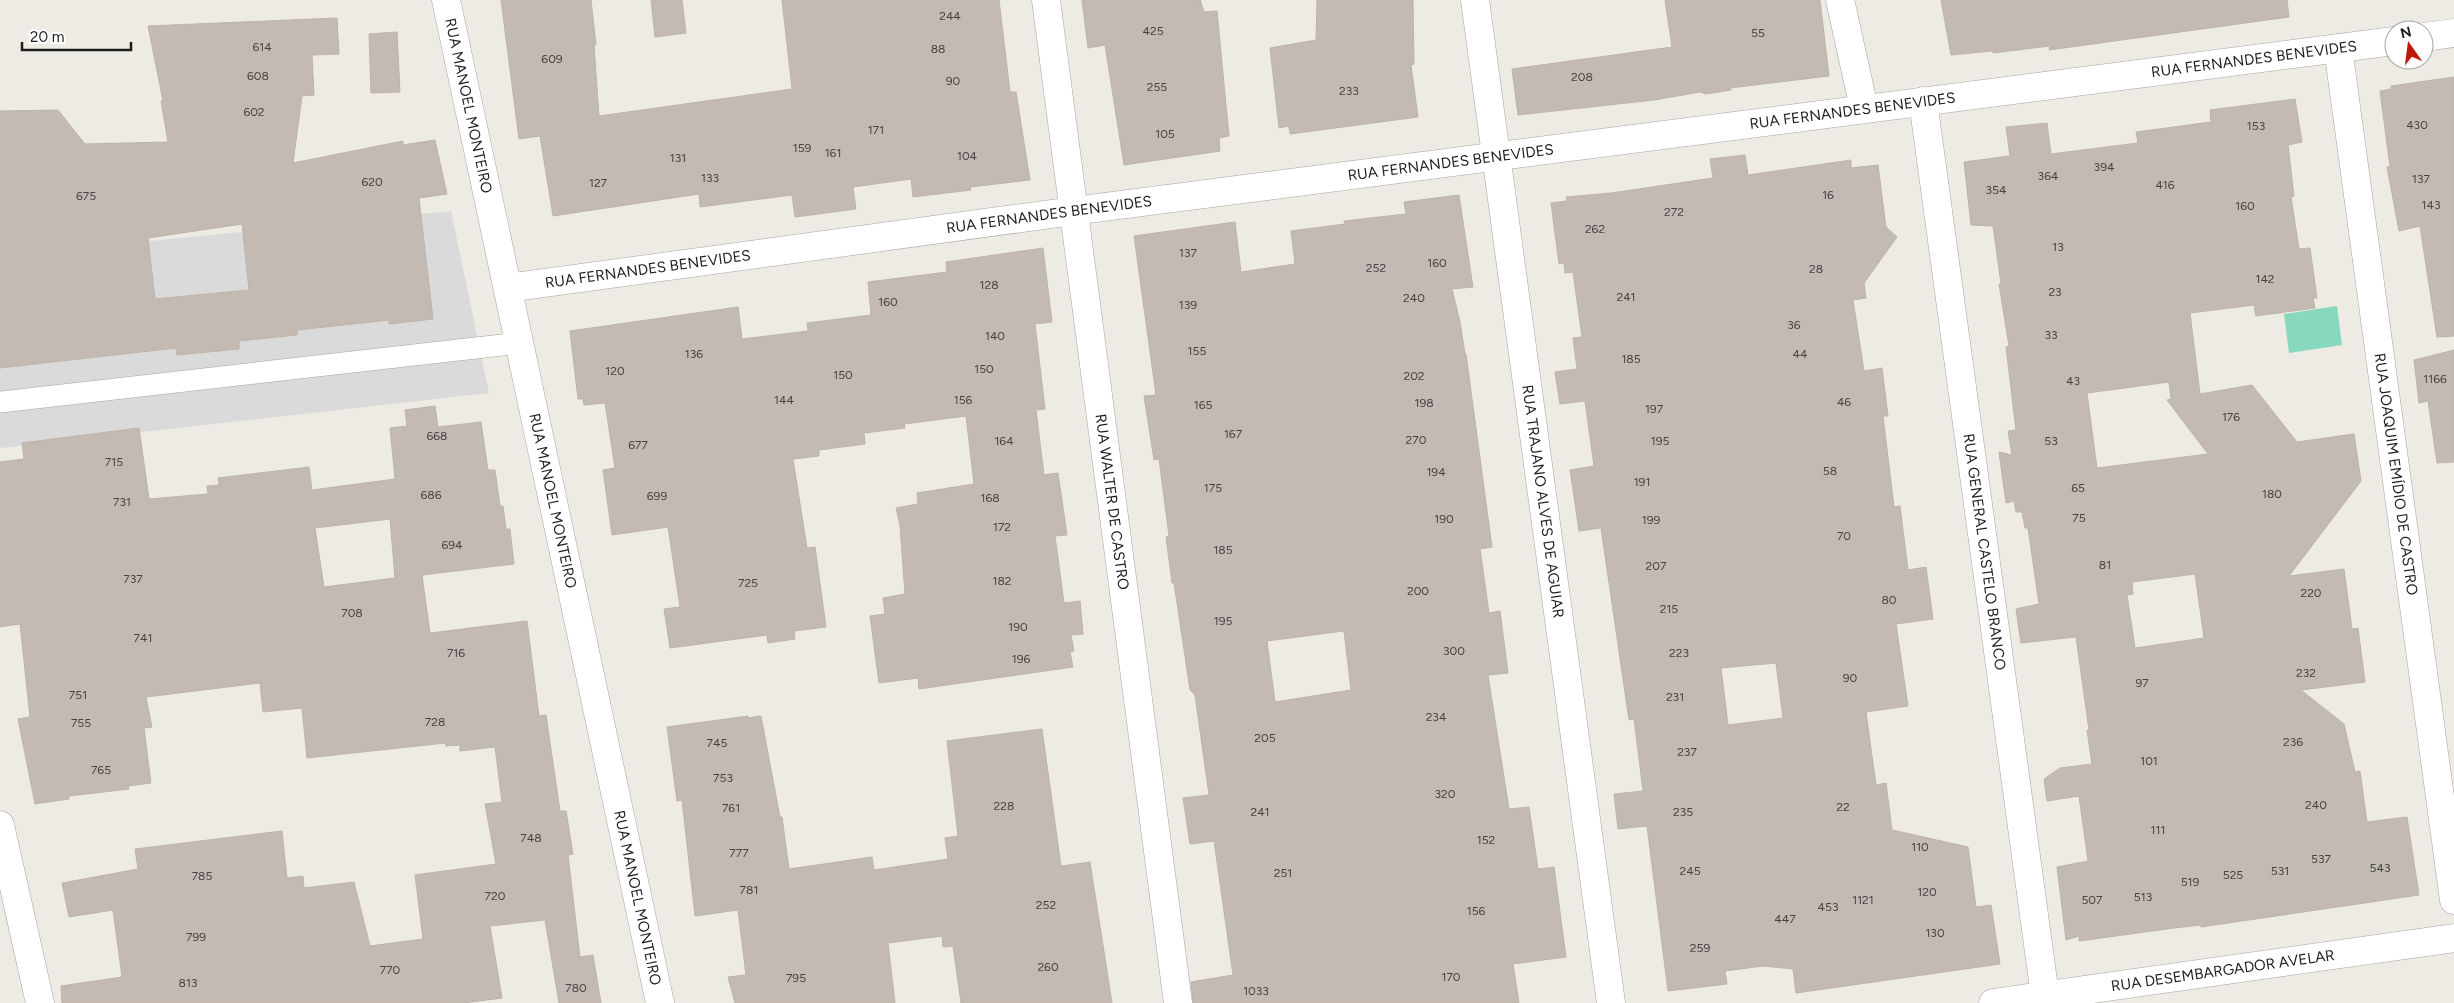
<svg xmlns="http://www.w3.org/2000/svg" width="2454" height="1003" viewBox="0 0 2454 1003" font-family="Figtree,sans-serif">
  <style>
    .residential { fill: #dbdada }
    .pitch { fill: #86d9be }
    .building { fill: #c2bab3; stroke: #beb3a7; fill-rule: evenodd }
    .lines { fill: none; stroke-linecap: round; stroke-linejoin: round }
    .service-casing { stroke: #a4a4a4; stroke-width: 22 }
    .minor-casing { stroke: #a4a4a4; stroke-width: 29 }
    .tertiary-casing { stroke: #a4a4a4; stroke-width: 29 }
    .service { stroke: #fff; stroke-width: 21 }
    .minor { stroke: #fff; stroke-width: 28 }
    .tertiary { stroke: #fff; stroke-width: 28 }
    .labels { text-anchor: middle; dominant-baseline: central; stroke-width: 4; stroke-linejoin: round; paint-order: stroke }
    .number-label { font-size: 12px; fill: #464442 }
    .street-label { font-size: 15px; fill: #1d1d1d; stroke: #fff }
  </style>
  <rect width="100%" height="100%" fill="#eeebe4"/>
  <path class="residential" d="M451,211L489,393L0,448V256Z"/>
  <path class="pitch" d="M2337,306L2342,345L2289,353L2284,314Z"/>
  <path class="building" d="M501,0H591L596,45H594L599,116L792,89L782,0H999L1010,92H1016L1030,180L970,187L971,190L913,197L911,179L853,187L856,209L795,217L792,195L700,207L699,194L553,216L540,136L519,139Z
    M651,0H682L686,33L655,37Z
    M1082,0H1200L1204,12L1217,11L1229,136L1219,138L1220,151L1124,165L1105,45L1088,48Z
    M1317,0H1413L1414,64L1411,65L1418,117L1290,134L1289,126L1279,128L1270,48L1316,40Z
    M1665,0H1820L1829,76L1730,88L1731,90L1706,94L1700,92L1654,100L1518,115L1512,69L1672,47Z
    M1941,0H2287L2289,17L2049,50L2050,46L1993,53V51L1951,55Z
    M337,18L339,54L312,55L314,95L302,96L293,163L403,141V145L435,140L447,194L419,198L433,319L389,324V320L297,330V335L239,341V349L177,355L176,348L0,368V111L58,110L85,144L168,142L161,101H163L148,26ZM242,224L249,290L155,299L148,238Z
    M397,32L400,92L371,93L369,34Z
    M2454,77V336L2437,337L2420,226L2399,231L2387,167H2390L2380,91L2391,89V86Z
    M2295,99L2302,142L2288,145L2294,196L2291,197L2299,249L2310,248L2317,298H2313L2315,308L2256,316L2254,305L2190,313L2200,394L2252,385L2297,442L2354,434L2361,481L2289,576L2344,569L2352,629L2358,628L2365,682L2301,690L2344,724L2355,772L2360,771L2367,822L2407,817L2419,895L2201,927V925L2174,928L2079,941V936L2066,940L2057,867L2088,861L2079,796L2047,801L2044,779L2060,768L2092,764L2087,730H2089L2076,637L2021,643L2016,609L2039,604L2028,528H2025L2022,512H2016L2014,501L2006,503L1999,452L2012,455L2008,431L2016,430L2006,347L2009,346L1999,284H2001L1993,226L1971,225L1964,162L2010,156L2006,127L2047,123L2051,154L2138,143L2136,132L2211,122L2210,110ZM2169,382L2171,399L2167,400L2208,454L2097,468L2087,393ZM2195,574L2204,638L2135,648L2127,595L2133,594L2132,582Z
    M1745,155L1748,175L1851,160V168L1878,165L1886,227L1897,237L1864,283L1866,298L1853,300L1864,371L1882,368L1888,416H1883L1894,507L1900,506L1908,570L1926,567L1933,619L1896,624L1908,706L1866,712L1876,785L1886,783L1892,830L1968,847L1976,907L1991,905L2000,964L1796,993L1793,969L1763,966L1725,971L1727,984L1668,991L1647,826L1618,829L1614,794L1643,791L1634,719L1629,720L1601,528L1579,531L1570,470L1594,466L1585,401L1560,404L1555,372L1577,369L1573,338L1582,337L1573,272L1565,273L1564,263L1559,264L1551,203L1567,201L1566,197L1611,193L1713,178L1710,159ZM1776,663L1783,718L1728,725L1721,668Z
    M1459,195L1473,287L1452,289L1460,322L1465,354H1466L1492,547L1480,549L1489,613L1500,611L1508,673L1488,675L1509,809L1529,807L1538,869L1554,867L1566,957L1513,964L1519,1003H1193L1191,982L1233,975L1214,841L1190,844L1183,798L1209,795L1195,695L1190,690L1174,583H1172L1166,537L1169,536L1159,459L1154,460L1144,396L1156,395L1134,236L1235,222L1241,272L1295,264L1291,231L1345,224L1344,221L1406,214L1404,202ZM1344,631L1351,690L1275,702L1267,641Z
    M1043,248L1052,322L1035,324L1045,409L1036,410L1044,475L1058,473L1067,535L1055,536L1064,603L1080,601L1083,634L1071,635L1074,651L1070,652L1073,667L919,689L918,678L879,683L870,616L885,614L883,598L905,594L900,526L896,508L918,504L917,493L974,484L966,416L904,424L905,428L864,433L865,444L819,450V456L793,459L807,548L815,547L826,627L794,631L795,639L768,643L767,635L670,648L664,609L680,607L668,527L612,535L603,470L615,468L605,403L584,405L583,399H578L570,331L738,307L742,339L808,331L807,323L871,315L868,282L947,272L946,262Z
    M2454,350V462L2437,463L2428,401L2419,403L2414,360Z
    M435,406L438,427L481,422L488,470H495L500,506H503L506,529H510L514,564L422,575L430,633L527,621L539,716L546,715L560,811H566L573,854L568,855L580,957L593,955L601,1003H559L545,920L490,926L502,998L463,1003H62L61,986L122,977L113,910L69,917L62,883L138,869L135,849L282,831L287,878L303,876L304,888L354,882L370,946L423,939L415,875L496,864L485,804L502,802L495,747L460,751V745L446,746L445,743L307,758L302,708L263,712L260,683L146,697L152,727L144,728L151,783L128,786L129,789L69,796V799L35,804L18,719L30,717L20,624L0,627V462L24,459L22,443L139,428L149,499L208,494L207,486L219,485L218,478L309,467L312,490L395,479L390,428L407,426L405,410ZM390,519L395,578L324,587L315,528Z
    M748,716V718L761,716L780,817H782L789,869L872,857L874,870L948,859L945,838L958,836L947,741L1042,729L1061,866L1090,862L1112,1003H961L953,946L943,947L942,936L888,943L895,1003H735L728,977L746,975L738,910L695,916L682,800L677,801L667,727Z"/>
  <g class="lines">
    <g class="service-casing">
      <path id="service" d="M0,402L520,343"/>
    </g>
    <g class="minor-casing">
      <g id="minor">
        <path id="s1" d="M1046,0L1178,1003"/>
        <path id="s2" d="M1475,0L1611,1003"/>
        <path d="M1840,0L1864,108"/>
        <path d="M2424,37L2454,33"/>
        <path id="s3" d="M2338,48L2454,900"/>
        <path id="s4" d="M1923,101L2046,1003"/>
        <path id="s5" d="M508,288L1073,211L2394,41"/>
        <path d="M0,825L40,1003"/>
        <path id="s6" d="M1993,1003L2454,938"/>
      </g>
    </g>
    <g class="tertiary-casing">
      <g id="tertiary">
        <path id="s7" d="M446,0L660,1003"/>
      </g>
    </g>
    <use href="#service" class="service"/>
    <use href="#minor" class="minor"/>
    <use href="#tertiary" class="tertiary"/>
  </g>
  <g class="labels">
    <g class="number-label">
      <text x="950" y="16">244</text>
      <text x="1153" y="31">425</text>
      <text x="1758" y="33">55</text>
      <text x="262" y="47">614</text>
      <text x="938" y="49">88</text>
      <text x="552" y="59">609</text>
      <text x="258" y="76">608</text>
      <text x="1582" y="77">208</text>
      <text x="953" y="81">90</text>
      <text x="1157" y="87">255</text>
      <text x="1349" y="91">233</text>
      <text x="254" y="112">602</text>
      <text x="2417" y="125">430</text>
      <text x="2256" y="126">153</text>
      <text x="876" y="130">171</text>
      <text x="1165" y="134">105</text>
      <text x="802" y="148">159</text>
      <text x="833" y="153">161</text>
      <text x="967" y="156">104</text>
      <text x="678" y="158">131</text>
      <text x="2104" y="167">394</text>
      <text x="2048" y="176">364</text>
      <text x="710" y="178">133</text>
      <text x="2421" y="179">137</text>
      <text x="372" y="182">620</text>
      <text x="598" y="183">127</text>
      <text x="2165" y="185">416</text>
      <text x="1996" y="190">354</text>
      <text x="1828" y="195">16</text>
      <text x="86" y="196">675</text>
      <text x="2431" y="205">143</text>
      <text x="2245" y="206">160</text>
      <text x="1674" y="212">272</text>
      <text x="1595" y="229">262</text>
      <text x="2058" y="247">13</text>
      <text x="1188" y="253">137</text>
      <text x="1437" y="263">160</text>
      <text x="1376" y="268">252</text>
      <text x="1816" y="269">28</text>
      <text x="2265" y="279">142</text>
      <text x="989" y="285">128</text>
      <text x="2055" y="292">23</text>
      <text x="1626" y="297">241</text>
      <text x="1414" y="298">240</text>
      <text x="888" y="302">160</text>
      <text x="1188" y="305">139</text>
      <text x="1794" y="325">36</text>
      <text x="2051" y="335">33</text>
      <text x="995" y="336">140</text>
      <text x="1197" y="351">155</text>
      <text x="694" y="354">136</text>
      <text x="1800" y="354">44</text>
      <text x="1631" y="359">185</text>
      <text x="984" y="369">150</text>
      <text x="615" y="371">120</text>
      <text x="843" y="375">150</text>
      <text x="1414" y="376">202</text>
      <text x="2435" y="379">1166</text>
      <text x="2073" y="381">43</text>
      <text x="784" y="400">144</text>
      <text x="963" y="400">156</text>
      <text x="1844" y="402">46</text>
      <text x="1424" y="403">198</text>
      <text x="1203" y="405">165</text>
      <text x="1654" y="409">197</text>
      <text x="2231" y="417">176</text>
      <text x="1233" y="434">167</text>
      <text x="437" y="436">668</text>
      <text x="1416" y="440">270</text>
      <text x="1004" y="441">164</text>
      <text x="1660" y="441">195</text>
      <text x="2051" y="441">53</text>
      <text x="638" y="445">677</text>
      <text x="114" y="462">715</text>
      <text x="1830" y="471">58</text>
      <text x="1436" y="472">194</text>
      <text x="1642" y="482">191</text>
      <text x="1213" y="488">175</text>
      <text x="2078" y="488">65</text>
      <text x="2272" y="494">180</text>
      <text x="431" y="495">686</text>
      <text x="657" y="496">699</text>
      <text x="990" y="498">168</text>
      <text x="122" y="502">731</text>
      <text x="2079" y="518">75</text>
      <text x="1444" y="519">190</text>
      <text x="1651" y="520">199</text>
      <text x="1002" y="527">172</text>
      <text x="1844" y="536">70</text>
      <text x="452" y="545">694</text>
      <text x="1223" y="550">185</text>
      <text x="2105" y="565">81</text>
      <text x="1656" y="566">207</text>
      <text x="133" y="579">737</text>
      <text x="1002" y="581">182</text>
      <text x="748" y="583">725</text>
      <text x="1418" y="591">200</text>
      <text x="2311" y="593">220</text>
      <text x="1889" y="600">80</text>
      <text x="1669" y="609">215</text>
      <text x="352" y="613">708</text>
      <text x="1223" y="621">195</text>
      <text x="1018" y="627">190</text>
      <text x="143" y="638">741</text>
      <text x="1454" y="651">300</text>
      <text x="456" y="653">716</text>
      <text x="1679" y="653">223</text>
      <text x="1021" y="659">196</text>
      <text x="2306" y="673">232</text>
      <text x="1850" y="678">90</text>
      <text x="2142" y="683">97</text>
      <text x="78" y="695">751</text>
      <text x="1675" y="697">231</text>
      <text x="1436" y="717">234</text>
      <text x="435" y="722">728</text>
      <text x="81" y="723">755</text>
      <text x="1265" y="738">205</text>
      <text x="2293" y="742">236</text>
      <text x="717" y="743">745</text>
      <text x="1687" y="752">237</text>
      <text x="2149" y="761">101</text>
      <text x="101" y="770">765</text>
      <text x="723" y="778">753</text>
      <text x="1445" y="794">320</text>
      <text x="2316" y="805">240</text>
      <text x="1004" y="806">228</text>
      <text x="1843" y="807">22</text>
      <text x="731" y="808">761</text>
      <text x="1260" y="812">241</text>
      <text x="1683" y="812">235</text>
      <text x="2158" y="830">111</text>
      <text x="531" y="838">748</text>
      <text x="1486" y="840">152</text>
      <text x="1920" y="847">110</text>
      <text x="739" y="853">777</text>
      <text x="2321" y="859">537</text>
      <text x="2380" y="868">543</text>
      <text x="1690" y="871">245</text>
      <text x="2280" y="871">531</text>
      <text x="1283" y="873">251</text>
      <text x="2233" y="875">525</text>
      <text x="202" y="876">785</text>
      <text x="2190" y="882">519</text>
      <text x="749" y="890">781</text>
      <text x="1927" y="892">120</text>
      <text x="495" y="896">720</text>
      <text x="2143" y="897">513</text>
      <text x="1863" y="900">1121</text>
      <text x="2092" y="900">507</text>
      <text x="1046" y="905">252</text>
      <text x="1828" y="907">453</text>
      <text x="1476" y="911">156</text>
      <text x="1785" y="919">447</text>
      <text x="1935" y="933">130</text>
      <text x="196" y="937">799</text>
      <text x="1700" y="948">259</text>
      <text x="1048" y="967">260</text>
      <text x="390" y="970">770</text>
      <text x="1451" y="977">170</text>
      <text x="796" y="978">795</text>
      <text x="188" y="983">813</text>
      <text x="576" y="988">780</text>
      <text x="1256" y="991">1033</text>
    </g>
    <g class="street-label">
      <text stroke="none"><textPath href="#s5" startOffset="1761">RUA FERNANDES BENEVIDES</textPath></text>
      <text stroke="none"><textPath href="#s7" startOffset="108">RUA MANOEL MONTEIRO</textPath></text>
      <text stroke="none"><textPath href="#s5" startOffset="1356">RUA FERNANDES BENEVIDES</textPath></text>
      <text stroke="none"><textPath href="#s5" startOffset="951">RUA FERNANDES BENEVIDES</textPath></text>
      <text stroke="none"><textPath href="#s5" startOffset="546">RUA FERNANDES BENEVIDES</textPath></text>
      <text stroke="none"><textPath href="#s5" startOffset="141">RUA FERNANDES BENEVIDES</textPath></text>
      <text stroke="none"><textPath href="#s3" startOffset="430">RUA JOAQUIM EMÍDIO DE CASTRO</textPath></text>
      <text stroke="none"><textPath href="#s7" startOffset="512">RUA MANOEL MONTEIRO</textPath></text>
      <text stroke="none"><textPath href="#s2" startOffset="506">RUA TRAJANO ALVES DE AGUIAR</textPath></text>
      <text stroke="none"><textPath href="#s1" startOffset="506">RUA WALTER DE CASTRO</textPath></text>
      <text stroke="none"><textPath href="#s4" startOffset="455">RUA GENERAL CASTELO BRANCO</textPath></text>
      <text stroke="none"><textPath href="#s7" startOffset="918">RUA MANOEL MONTEIRO</textPath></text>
      <text stroke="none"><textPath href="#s6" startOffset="232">RUA DESEMBARGADOR AVELAR</textPath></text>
    </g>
  </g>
  <g transform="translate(2409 45) rotate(346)"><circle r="24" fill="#ffffff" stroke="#a5a5a5"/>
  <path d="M0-4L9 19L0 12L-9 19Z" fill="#bf180c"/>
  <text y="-8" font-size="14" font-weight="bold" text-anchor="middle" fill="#1d1d1d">N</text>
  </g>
  <path d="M22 42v8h109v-8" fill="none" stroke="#1d1d1d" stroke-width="2.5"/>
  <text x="30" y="42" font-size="15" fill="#1d1d1d" stroke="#ffffff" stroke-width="4" paint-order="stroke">20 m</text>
</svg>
